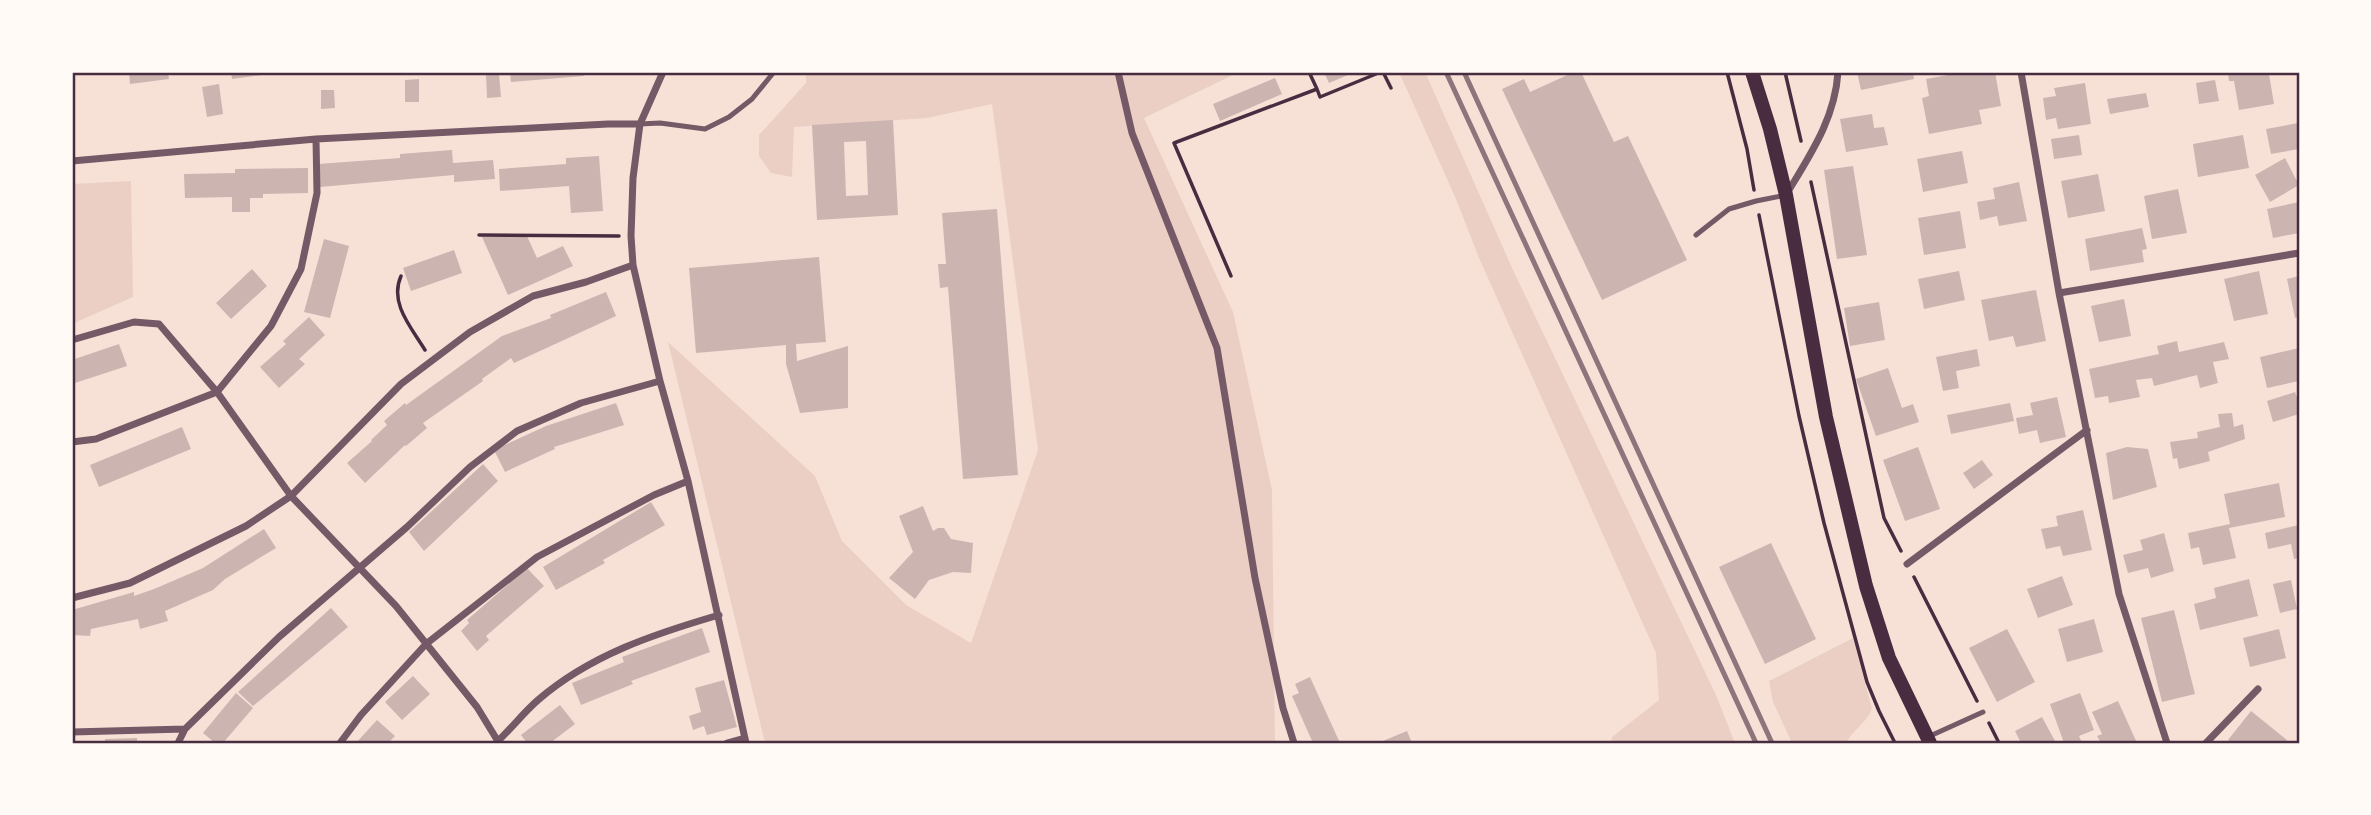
<svg xmlns="http://www.w3.org/2000/svg" width="2371" height="815" viewBox="0 0 2371 815" font-family="'Open Sans',sans-serif">
  <style>
    .green { fill: #ebcfc5 }
    .building { fill: #ccb4b1; fill-rule: evenodd }
    .lines { fill: none; stroke-linecap: round; stroke-linejoin: round }
    .path { stroke: #4a2c40; stroke-width: 3.5 }
    .service { stroke: #755966; stroke-width: 5 }
    .minor { stroke: #755966; stroke-width: 7 }
    .secondary { stroke: #4a2c40; stroke-width: 14 }
    .rail { stroke: #8f747c; stroke-width: 5 }
    .neatline { fill: none; stroke: #4a2c40; stroke-width: 2.5 }
  </style>
  <rect width="100%" height="100%" fill="#f7e1d7"/>
  <path class="green" d="M806,72H1239L1144,118L1233,312L1272,490L1275,743H765L668,342L815,476L842,541L906,605L971,643L1038,450L992,104L927,118L794,127L792,177L771,173L759,156V135L806,83Z
    M1399,72H1425L1513,270L1716,695L1735,743H1611L1612,737L1659,700L1656,653L1479,258L1456,199Z
    M131,181L133,297L72,324V184Z
    M1853,638L1872,709C1866,723 1853,730 1846,743H1792L1773,702L1769,681Z"/>
  <path class="building" d="M129,72H168L169,79L130,84Z
    M231,72H276V73L232,79Z
    M510,72H584V76L511,82Z
    M1324,72H1355L1329,83Z
    M1574,72H1581L1614,142L1628,136L1687,260L1602,300L1502,89L1524,79L1530,92Z
    M1857,72H1913L1914,79L1861,90Z
    M1965,72H1995L2001,106L1979,110L1982,124L1929,134L1922,98L1929,96L1926,79Z
    M2228,72H2265L2266,75L2269,74L2274,104L2239,110L2234,81H2229Z
    M486,74H499L501,97L487,98Z
    M1275,78L1282,94L1220,121L1213,104Z
    M419,79V102H405V80Z
    M2215,80L2219,101L2199,104L2196,83Z
    M2085,83L2091,124L2058,129L2056,118L2046,120L2043,98L2056,96L2054,88Z
    M219,84L223,114L207,117L202,87Z
    M321,90H334L335,108L321,109Z
    M2146,93L2149,107L2110,114L2107,99Z
    M1872,114L1874,128L1884,127L1888,145L1846,152L1840,119Z
    M893,120L898,215L817,220L812,125ZM866,141L868,195L846,196L844,142Z
    M2298,123L2299,149L2271,154L2266,129Z
    M2079,135L2082,155L2054,159L2051,139Z
    M2243,135L2249,168L2198,177L2193,144Z
    M452,150L453,163L493,160L495,179L454,182V175L320,187L318,164L400,158V154Z
    M1962,151L1968,183L1923,192L1917,159Z
    M599,156L603,211L571,213L569,186L500,191L499,169L566,164V158Z
    M2285,158L2299,185L2270,202L2255,175Z
    M1853,166L1867,255L1837,259L1824,170Z
    M308,168V193L263,194V198H250V212H232V197L185,198L184,174L235,173V169Z
    M2098,174L2105,211L2068,218L2061,181Z
    M2019,182L2027,221L1999,226L1997,216L1980,220L1977,202L1995,199L1993,188Z
    M2178,189L2187,233L2152,239L2144,196Z
    M2299,202V233L2273,238L2267,209Z
    M997,209L1018,475L963,479L948,287L940,288L938,264H946L942,213Z
    M1960,211L1966,248L1924,255L1918,218Z
    M2142,228L2147,249L2142,250L2144,262L2090,271L2085,239Z
    M527,236L537,258L563,246L573,266L508,295L482,237Z
    M324,239L349,246L330,318L304,312Z
    M454,250L462,273L411,291L403,268Z
    M819,257L826,342L796,344L797,361L848,346V408L800,413L786,364V345L696,353L689,268Z
    M252,269L267,286L231,319L216,303Z
    M1959,271L1965,300L1924,309L1918,279Z
    M2259,271L2268,314L2234,321L2224,279Z
    M2299,276V317L2295,318L2287,279Z
    M2036,290L2046,341L2016,347L2013,336L1989,341L1981,300Z
    M606,292L616,316L514,363L511,358L482,379L483,381L423,423L427,428L406,446L405,445L365,483L347,463L372,441L371,440L387,425L384,421L405,403L406,405L502,336L551,318L550,315Z
    M2124,299L2131,336L2099,342L2091,306Z
    M1879,302L1885,340L1850,346L1844,308Z
    M309,317L325,335L299,359L305,364L279,388L260,367L286,344L283,341Z
    M2177,341L2179,352L2224,342L2229,359L2213,362L2218,383L2200,388L2197,375L2154,386L2152,378L2136,380L2140,397L2109,403L2108,396L2095,398L2089,369L2159,354L2157,346Z
    M119,344L127,366L75,383L72,373V360Z
    M2299,348V381L2267,388L2260,357Z
    M1977,349L1980,366L1956,371L1959,388L1943,391L1936,357Z
    M1888,368L1902,408L1913,404L1919,422L1876,436L1856,379Z
    M2295,392L2299,402V414L2273,422L2267,401Z
    M2057,397L2066,437L2040,443L2037,430L2019,434L2016,418L2033,415L2030,403Z
    M616,403L624,425L554,447L555,449L505,472L494,450L546,426Z
    M2010,403L2014,421L1951,434L1947,415Z
    M2232,413L2234,427L2243,424L2245,439L2208,452L2210,461L2179,469L2177,458L2173,459L2170,442L2198,438L2197,432L2220,427L2218,414Z
    M182,427L191,449L99,487L90,465Z
    M1918,447L1940,509L1905,521L1883,460Z
    M2127,447L2148,449L2157,487L2113,500L2106,453Z
    M1982,460L1993,475L1974,489L1963,473Z
    M483,464L498,481L424,551L409,532Z
    M2279,483L2285,517L2229,528L2236,558L2203,565L2199,547L2191,549L2188,533L2230,524L2224,494Z
    M651,502L665,525L603,560L605,563L556,590L543,567Z
    M923,506L933,531L938,528H944L951,539L973,543L971,573L953,572L929,580L915,599L889,578L913,552L899,516Z
    M2083,510L2092,550L2063,556L2060,546L2046,549L2041,529L2058,526L2056,516Z
    M2299,525V558L2294,559L2291,544L2268,549L2265,533Z
    M264,529L276,548L225,579L213,590L165,611L168,621L140,629L138,619L91,629L90,636L72,635V610L134,592V596L154,589L203,568Z
    M2164,533L2174,571L2151,578L2148,568L2128,573L2123,555L2143,550L2140,540Z
    M1771,543L1816,639L1765,664L1719,567Z
    M527,568L544,586L486,636L489,640L477,651L461,631L469,623L467,620Z
    M2062,576L2073,605L2038,618L2027,589Z
    M2249,579L2258,616L2200,630L2194,604L2216,598L2214,588Z
    M2291,580L2297,609L2280,613L2273,584Z
    M331,608L348,627L253,706L238,692Z
    M2174,610L2195,694L2162,702L2141,618Z
    M2094,619L2103,652L2067,662L2058,629Z
    M702,628L710,652L631,681L633,684L581,705L572,683L624,662L622,657Z
    M2007,629L2035,682L1997,702L1969,648Z
    M2279,629L2286,658L2250,667L2243,638Z
    M413,676L430,694L402,720L385,702Z
    M1310,677L1340,743H1313L1292,696L1299,693L1295,684Z
    M724,680L737,727L707,735L704,726L693,730L689,716L701,712L695,688Z
    M236,693L253,708L223,743H215L203,733Z
    M2080,693L2094,730L2079,736L2082,743H2064L2050,704Z
    M2118,701L2137,743H2101L2097,736L2102,734L2092,712Z
    M560,705L575,724L550,743H527L521,735Z
    M2251,711L2287,740L2285,743H2232L2228,740Z
    M2042,717L2056,743H2021L2015,731Z
    M377,720L395,736L388,743H356Z
    M1407,731L1412,743H1378Z
    M137,738V743H105V739Z"/>
  <g class="lines">
    <path class="path" d="M1383,72L1391,88
      M1727,72L1747,149L1754,190
      M1785,72L1801,141
      M1317,89L1320,97L1376,74L1375,72
      M1811,182L1884,518L1901,551
      M1759,215L1799,416L1824,523L1867,682L1879,711L1895,743
      M479,235L619,236
      M401,276C389,303 411,327 425,350
      M1231,276L1174,143L1317,89L1309,72
      M1914,577L1977,701
      M1989,723L1999,743"/>
    <path class="service" d="M640,124L660,123L705,129L729,117L752,99L774,72
      M1696,235L1729,209L1756,201L1786,195
      M1930,736L1983,712"/>
    <path class="minor" d="M663,72L640,124L633,178L631,236L633,265L660,381L688,481L746,743
      M1118,72L1132,133L1217,348L1255,578L1283,708L1294,743
      M2021,72L2059,293L2119,594L2167,743
      M72,161L316,139L608,124H640
      M1786,195C1810,155 1835,119 1838,72
      M2059,293L2299,253
      M72,340L134,322L159,324L217,392L291,496L396,606L477,707L499,743
      M72,442L96,439L217,392L271,326L301,269L317,193L316,139
      M1907,564L2087,430
      M72,598L130,583L246,526L291,496L401,384L470,332L533,296L586,282L633,265
      M72,732L185,729
      M178,743L185,729L279,637L407,527L470,467L517,431L581,403L660,381
      M340,743L361,715L426,644L537,557L654,495L688,481
      M496,743C511,729 523,713 538,700C590,655 654,634 719,615
      M727,743L745,738
      M2206,743L2258,689"/>
    <path class="secondary" d="M1752,72L1770,129L1786,195L1826,417L1866,586L1889,658L1930,743"/>
    <path class="rail" d="M1446,72L1756,743
      M1464,72L1772,743"/>
  </g>
  <rect width="2371" height="815" fill="none" stroke="#fffaf5" stroke-width="147"/>
  <rect x="74" y="74" width="2224" height="668" class="neatline"/>
</svg>
